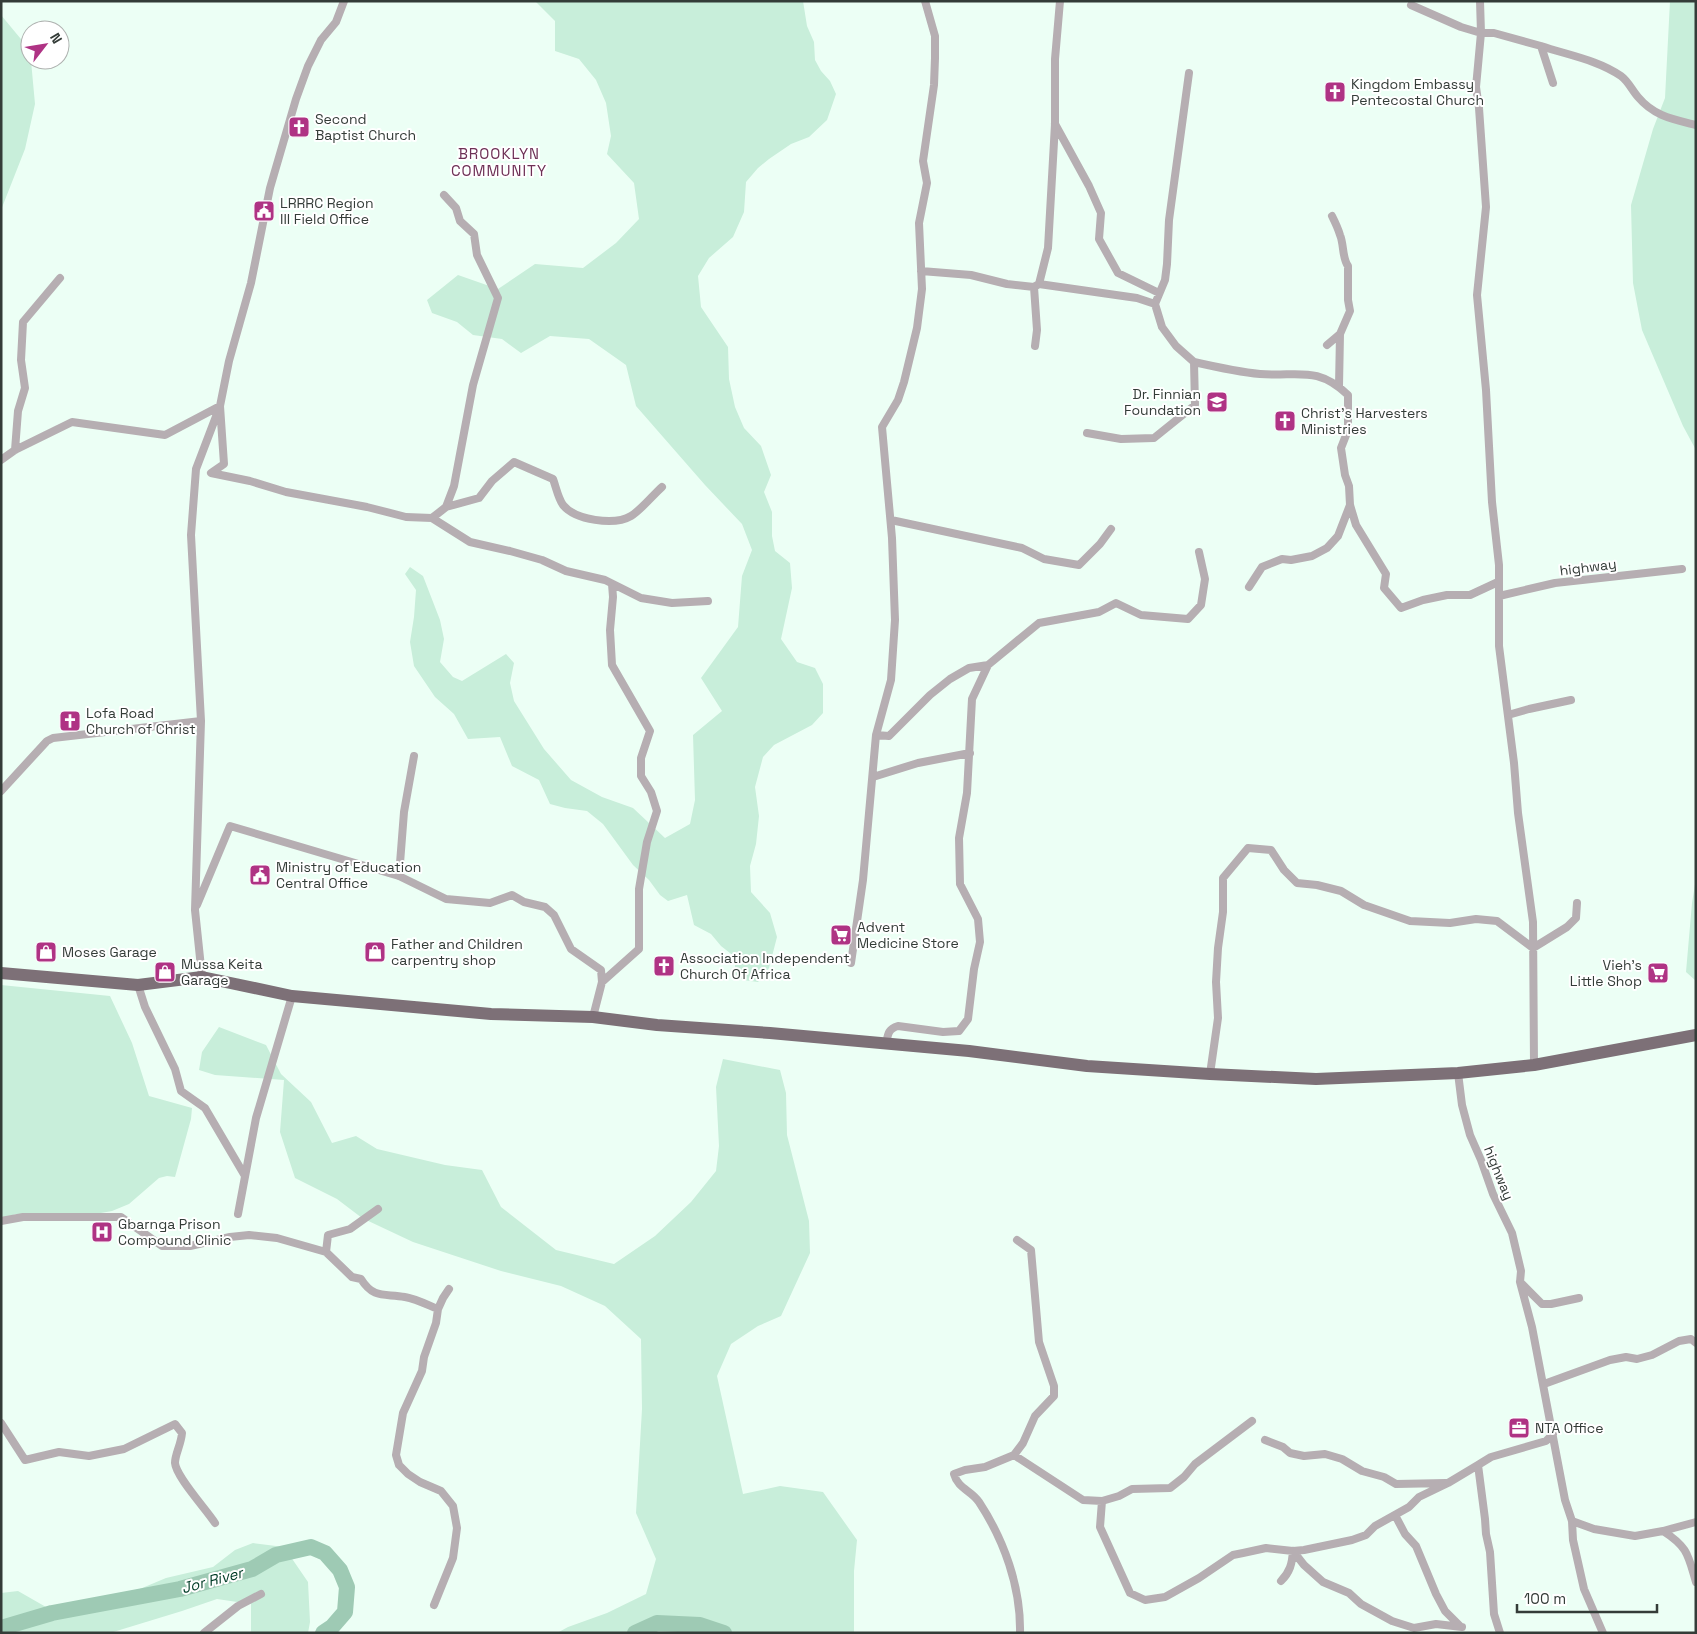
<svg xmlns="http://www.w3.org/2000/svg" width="1697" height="1634" viewBox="0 0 1697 1634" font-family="'Space Grotesk',sans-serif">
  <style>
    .green { fill: #c8eeda }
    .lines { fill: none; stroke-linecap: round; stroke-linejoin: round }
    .river { stroke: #9ecab4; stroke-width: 16 }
    .minor { stroke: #b6aeb2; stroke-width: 8 }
    .primary { stroke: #7d7077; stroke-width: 12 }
    .labels { text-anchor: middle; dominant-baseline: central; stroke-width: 4; stroke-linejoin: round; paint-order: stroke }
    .poi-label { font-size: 14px; fill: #343c38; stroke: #fff; text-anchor: start }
    .street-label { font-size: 14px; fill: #343c38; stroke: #fff }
    .neighbourhood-label { font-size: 15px; letter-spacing: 1px; fill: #6e3056; stroke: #fff }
    .water-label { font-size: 15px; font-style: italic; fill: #003c27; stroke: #fff }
  </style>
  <rect width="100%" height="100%" fill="#ecfff5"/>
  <path class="green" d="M535,1H803L807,26L814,42L815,60L821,71L830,81L836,94L827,120L809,137L791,144L769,159L758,168L746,182L744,212L733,237L709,258L698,276L701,307L728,347L729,379L735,407L744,428L761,446L771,475L764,492L772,512V536L775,551L790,563L792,588L781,639L797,662L815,668L823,684V713L812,725L774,745L763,757L755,787L759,816L756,844L750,866L751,892L770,913L777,937L769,968L758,982L743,980L735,974V957L721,946L711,934L694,925L687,895L668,901L660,895L649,880L633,865L603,824L587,811L565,808L550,804L539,780L512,766L500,737L468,739L454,714L435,697L414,666L410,642L414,617L416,590L405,574L410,567L423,576L440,620L444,639L440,662L453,677L462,681L506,654L514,663L510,683L514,701L544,749L571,780L602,797L633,808L665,838L690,824L695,800L693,735L722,711L701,678L738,627L742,576L752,550L742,524L705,485L636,406L626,365L589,339L550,336L521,353L502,339L473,335L457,322L432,313L427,300L458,275L498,289L535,264L583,268L616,243L639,219L634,183L607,154L611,136L606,103L596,80L579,59L555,51V21Z
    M1670,1H1696V450L1683,426L1642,330L1633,283L1631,205L1653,129L1665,98Z
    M1,15L30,50L35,104L25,149L1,210Z
    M1696,878V981L1686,972L1692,903Z
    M1,985L110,996L132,1043L149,1096L192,1108L191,1119L175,1177L167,1176L159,1178L129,1204L112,1211L84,1216L16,1214L1,1219Z
    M219,1027L266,1045L281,1074L311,1102L332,1143L356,1136L377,1149L445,1165L482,1170L501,1207L556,1250L614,1264L655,1236L691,1202L716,1171L719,1146L716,1087L723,1059L780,1070L786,1093L787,1135L809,1221L810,1253L781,1316L758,1326L731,1344L717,1376L743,1494L780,1486L823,1492L857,1540L854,1571V1633H557L568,1627L607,1613L646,1594L656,1559L636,1513L642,1409L641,1339L605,1306L561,1286L501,1271L413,1242L362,1218L337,1199L295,1178L280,1132L284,1080L215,1075L199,1070L202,1052Z
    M253,1543L284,1547L308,1582L310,1622L308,1633H250L251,1631V1604L217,1599L182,1611L110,1633H1V1593L18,1591L53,1611L86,1607L116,1599L166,1578L213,1567L235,1550Z"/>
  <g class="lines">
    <path class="river" d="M1,1628L52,1613L180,1589L252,1569L276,1555L311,1547L325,1553L340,1570L347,1587L345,1612L332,1627L323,1633
      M635,1633L657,1623L700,1625L724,1633"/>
    <path class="minor" d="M1480,1L1481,33H1494L1541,46L1553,83
      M1411,5L1461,27L1481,33L1476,87L1479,108L1486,207L1477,295L1486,390L1492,502L1499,565V646L1514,763L1518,813L1533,922L1534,1065
      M1541,46C1568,55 1598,60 1621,76C1628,81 1632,90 1638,97C1654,116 1672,119 1696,125
      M1055,124L1089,186L1101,213L1099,239L1118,273L1159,293
      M921,271L971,275L1007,284L1034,287
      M1039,284L1048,248L1055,124V59L1060,1
      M1155,304L1162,327L1176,346L1194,362
      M1327,345L1340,334L1350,311L1348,300V266C1342,258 1344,244 1340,235C1338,228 1335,222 1332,216
      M1035,346L1037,330L1034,287L1039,284L1137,298L1155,304L1165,280L1167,264L1169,220L1189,73
      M1339,386L1340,334
      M1087,433L1121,439L1154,438L1195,405L1194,362C1216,367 1238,372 1260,374C1297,377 1317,365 1348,395V430L1341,448L1345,475L1349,486L1350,505L1356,525L1386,574L1384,588L1401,608L1423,600L1447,595H1470L1498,582
      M15,450L18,411L25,388L21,360L23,322L60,278
      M1,460L15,450L72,422L165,435L220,406L224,464L211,473L250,481L286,492L367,507L406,517L432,518L446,507L454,486L473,385L498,298L477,255L474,234L460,221L456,208L444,195
      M446,507L479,498L492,481L514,462L553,479C556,487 558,498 563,505C575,520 614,526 631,516C641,510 653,495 662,487
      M432,518L470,542L510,551L542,560L566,571L605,580L641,598L672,603L708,601
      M891,520L1022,548L1044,559L1079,565L1100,544L1111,529
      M1249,587L1262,567L1282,559L1291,560L1312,556L1327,548L1338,536L1350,505
      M1499,596L1555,583L1682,569
      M1508,715L1529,709L1571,700
      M876,735L889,736L930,695L950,679L969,668L988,665L1039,623L1099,612L1116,603L1141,615L1188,619L1201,605L1205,579L1199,552
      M873,777L918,763L970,753
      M1,791L47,741L53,738L201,721
      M399,876L404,812L414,756
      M197,905L230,826L399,876L446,899L490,903L512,895L524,902L545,907L554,915L571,949L601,970L602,982
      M851,963L863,880L876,735L891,680L895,620L892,538L882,427L898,400L904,382L917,328L922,289L919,223L927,183L923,161L934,85L935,58V36L925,1
      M202,977L195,910L201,721L191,535L196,469L220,406L229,361L251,283L270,188L296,99L308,66L321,40L336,22L344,1
      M138,985L145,1007L175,1069L181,1091L205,1108L245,1176
      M593,1017L602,982L639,949V889L647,842L657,811L651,792L641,776V758L650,731L612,665L610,630L613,597L612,584
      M886,1044C888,1034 888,1029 898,1026L943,1032L959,1031L968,1019L974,969L980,942L978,919L960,884L959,838L967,793L972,699L988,665
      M1458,1073L1462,1105L1470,1135L1481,1160L1493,1194L1512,1233L1521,1271L1520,1282L1542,1304H1551L1579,1298
      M1210,1074L1218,1018L1216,982L1218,948L1223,912V878L1248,848L1271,850L1284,870L1297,883L1317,885L1341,891L1364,905L1410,921L1450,923L1476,919L1497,921L1533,948L1567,927L1576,918L1577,903
      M378,1209L350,1229L328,1235L326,1252L352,1277L361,1279C374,1300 386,1293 405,1297C416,1299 428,1305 438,1309
      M238,1214L256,1118L292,996
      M1,1221L23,1217H121L162,1246H190L230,1237L249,1235L277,1238L326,1252
      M1520,1282L1532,1327L1565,1500L1572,1521L1573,1540L1584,1589L1603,1633
      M1544,1384L1610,1360L1626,1357L1637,1359L1652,1355L1679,1341L1691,1339L1696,1343
      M1,1423L25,1460L59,1452L89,1456L124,1449L175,1424L182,1433C181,1445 175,1454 175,1463C176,1477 207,1510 215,1523
      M1265,1440L1283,1447L1290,1453L1304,1456L1325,1454L1342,1459L1362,1471L1384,1477L1396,1484L1446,1483
      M1014,1455L1023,1443L1035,1416L1054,1396V1386L1039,1342L1031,1250L1017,1240
      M1102,1501L1100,1527L1130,1593L1145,1600L1165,1597L1199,1578L1233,1555L1243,1553L1266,1548L1293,1551L1304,1550L1352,1540L1366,1535L1375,1526L1409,1507L1419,1497L1448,1483L1478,1465
      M1395,1515L1405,1534L1416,1546L1436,1594L1445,1611L1460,1626
      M1572,1521L1594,1529L1635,1536L1663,1531C1688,1547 1688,1555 1696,1582
      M1663,1531L1696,1522
      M1293,1551L1304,1565L1323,1582L1349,1593L1361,1604L1392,1621L1414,1628L1436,1624L1462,1627
      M1281,1581C1290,1572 1292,1564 1293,1551
      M434,1605L453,1558L457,1528L453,1506L441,1491L420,1482L408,1474L399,1465L396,1455L403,1413L422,1371L424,1357L436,1323L438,1309L443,1298L449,1289
      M204,1633L238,1606L261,1594
      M1020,1633C1021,1587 1004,1540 979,1502C971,1490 958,1489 954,1474L965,1470L985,1467L1014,1455L1083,1500L1102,1501L1119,1496L1132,1489L1170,1488L1184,1477L1195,1464L1252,1421
      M1500,1633L1494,1614L1490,1552L1486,1534L1485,1519L1478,1465L1491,1457L1546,1441L1553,1434"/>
    <path class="primary" d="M1,973L138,985L202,977L292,996L491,1014L593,1017L657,1025L770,1033L969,1051L1087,1066L1210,1074L1316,1079L1458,1073L1534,1065L1696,1035"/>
  </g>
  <defs>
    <g id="church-square" transform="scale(1.125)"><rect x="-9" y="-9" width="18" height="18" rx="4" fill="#af3384" stroke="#fff"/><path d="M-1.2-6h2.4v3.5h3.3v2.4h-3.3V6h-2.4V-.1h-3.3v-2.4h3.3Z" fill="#fff"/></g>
    <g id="civic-square" transform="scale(1.125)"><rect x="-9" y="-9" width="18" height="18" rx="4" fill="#af3384" stroke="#fff"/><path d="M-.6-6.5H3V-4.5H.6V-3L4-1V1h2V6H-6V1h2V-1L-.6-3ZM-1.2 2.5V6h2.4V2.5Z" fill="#fff"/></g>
    <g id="school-square" transform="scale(1.125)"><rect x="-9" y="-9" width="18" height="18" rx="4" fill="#af3384" stroke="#fff"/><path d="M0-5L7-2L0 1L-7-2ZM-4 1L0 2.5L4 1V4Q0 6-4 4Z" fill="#fff"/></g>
    <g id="supermarket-square" transform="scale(1.125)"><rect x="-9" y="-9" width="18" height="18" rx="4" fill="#af3384" stroke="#fff"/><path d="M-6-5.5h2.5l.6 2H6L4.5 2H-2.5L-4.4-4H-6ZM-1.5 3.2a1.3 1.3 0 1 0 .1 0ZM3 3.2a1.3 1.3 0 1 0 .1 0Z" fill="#fff"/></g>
    <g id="shop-square" transform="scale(1.125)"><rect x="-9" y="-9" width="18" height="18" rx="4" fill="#af3384" stroke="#fff"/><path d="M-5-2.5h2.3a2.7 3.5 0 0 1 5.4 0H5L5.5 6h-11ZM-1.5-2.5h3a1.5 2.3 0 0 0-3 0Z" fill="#fff"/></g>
    <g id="hospital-square" transform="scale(1.125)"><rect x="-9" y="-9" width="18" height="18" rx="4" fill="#af3384" stroke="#fff"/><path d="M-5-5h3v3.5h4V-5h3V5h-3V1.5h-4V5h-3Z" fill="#fff"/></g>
    <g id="office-square" transform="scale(1.125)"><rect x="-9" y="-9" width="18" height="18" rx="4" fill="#af3384" stroke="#fff"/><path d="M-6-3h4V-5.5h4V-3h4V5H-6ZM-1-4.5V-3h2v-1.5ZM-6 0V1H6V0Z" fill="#fff"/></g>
  </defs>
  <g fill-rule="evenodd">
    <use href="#church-square" x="1335" y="92"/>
    <use href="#church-square" x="299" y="127"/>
    <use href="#civic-square" x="264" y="211"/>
    <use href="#school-square" x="1217" y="402"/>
    <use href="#church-square" x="1285" y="421"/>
    <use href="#church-square" x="70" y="721"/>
    <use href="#civic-square" x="260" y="875"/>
    <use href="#supermarket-square" x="841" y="935"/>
    <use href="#shop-square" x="46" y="952"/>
    <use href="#shop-square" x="375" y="952"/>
    <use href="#church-square" x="664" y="966"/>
    <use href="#shop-square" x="165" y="972"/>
    <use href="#supermarket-square" x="1658" y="973"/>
    <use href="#hospital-square" x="102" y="1232"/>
    <use href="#office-square" x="1519" y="1428"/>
  </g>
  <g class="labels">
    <g class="poi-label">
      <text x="1351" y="84">Kingdom Embassy<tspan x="1351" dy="16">Pentecostal Church</tspan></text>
      <text x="315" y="119">Second<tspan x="315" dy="16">Baptist Church</tspan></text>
      <text x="280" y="203">LRRRC Region<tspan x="280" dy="16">III Field Office</tspan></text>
      <text x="1201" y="394" text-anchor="end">Dr. Finnian<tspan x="1201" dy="16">Foundation</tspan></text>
      <text x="1301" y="413">Christ's Harvesters<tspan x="1301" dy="16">Ministries</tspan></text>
      <text x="86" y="713">Lofa Road<tspan x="86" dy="16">Church of Christ</tspan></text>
      <text x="276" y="867">Ministry of Education<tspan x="276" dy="16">Central Office</tspan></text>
      <text x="857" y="927">Advent<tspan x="857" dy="16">Medicine Store</tspan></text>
      <text x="391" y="944">Father and Children<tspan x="391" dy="16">carpentry shop</tspan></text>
      <text x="62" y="952">Moses Garage</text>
      <text x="680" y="958">Association Independent<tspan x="680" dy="16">Church Of Africa</tspan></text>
      <text x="181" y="964">Mussa Keita<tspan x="181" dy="16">Garage</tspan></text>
      <text x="1642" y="965" text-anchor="end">Vieh's<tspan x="1642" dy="16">Little Shop</tspan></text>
      <text x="118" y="1224">Gbarnga Prison<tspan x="118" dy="16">Compound Clinic</tspan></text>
      <text x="1535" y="1428">NTA Office</text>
    </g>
    <g class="street-label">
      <text transform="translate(1588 567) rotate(-7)">highway</text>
      <text transform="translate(1499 1173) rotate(68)">highway</text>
    </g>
    <g class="neighbourhood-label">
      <text x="499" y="153">BROOKLYN<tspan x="499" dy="17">COMMUNITY</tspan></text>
    </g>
    <g class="water-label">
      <text transform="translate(212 1580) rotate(-15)">Jor River</text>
    </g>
  </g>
  <rect width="1697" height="1634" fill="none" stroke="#343c38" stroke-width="5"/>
  <g transform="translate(45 45) rotate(59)"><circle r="24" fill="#ffffff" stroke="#aeb1af"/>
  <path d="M0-4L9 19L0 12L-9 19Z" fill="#af3384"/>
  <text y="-8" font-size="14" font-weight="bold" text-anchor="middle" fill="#343c38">N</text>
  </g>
  <path d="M1517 1604v8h140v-8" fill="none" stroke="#343c38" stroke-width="2.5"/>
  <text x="1524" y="1604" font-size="15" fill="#343c38" stroke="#ffffff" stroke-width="4" paint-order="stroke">100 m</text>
</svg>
